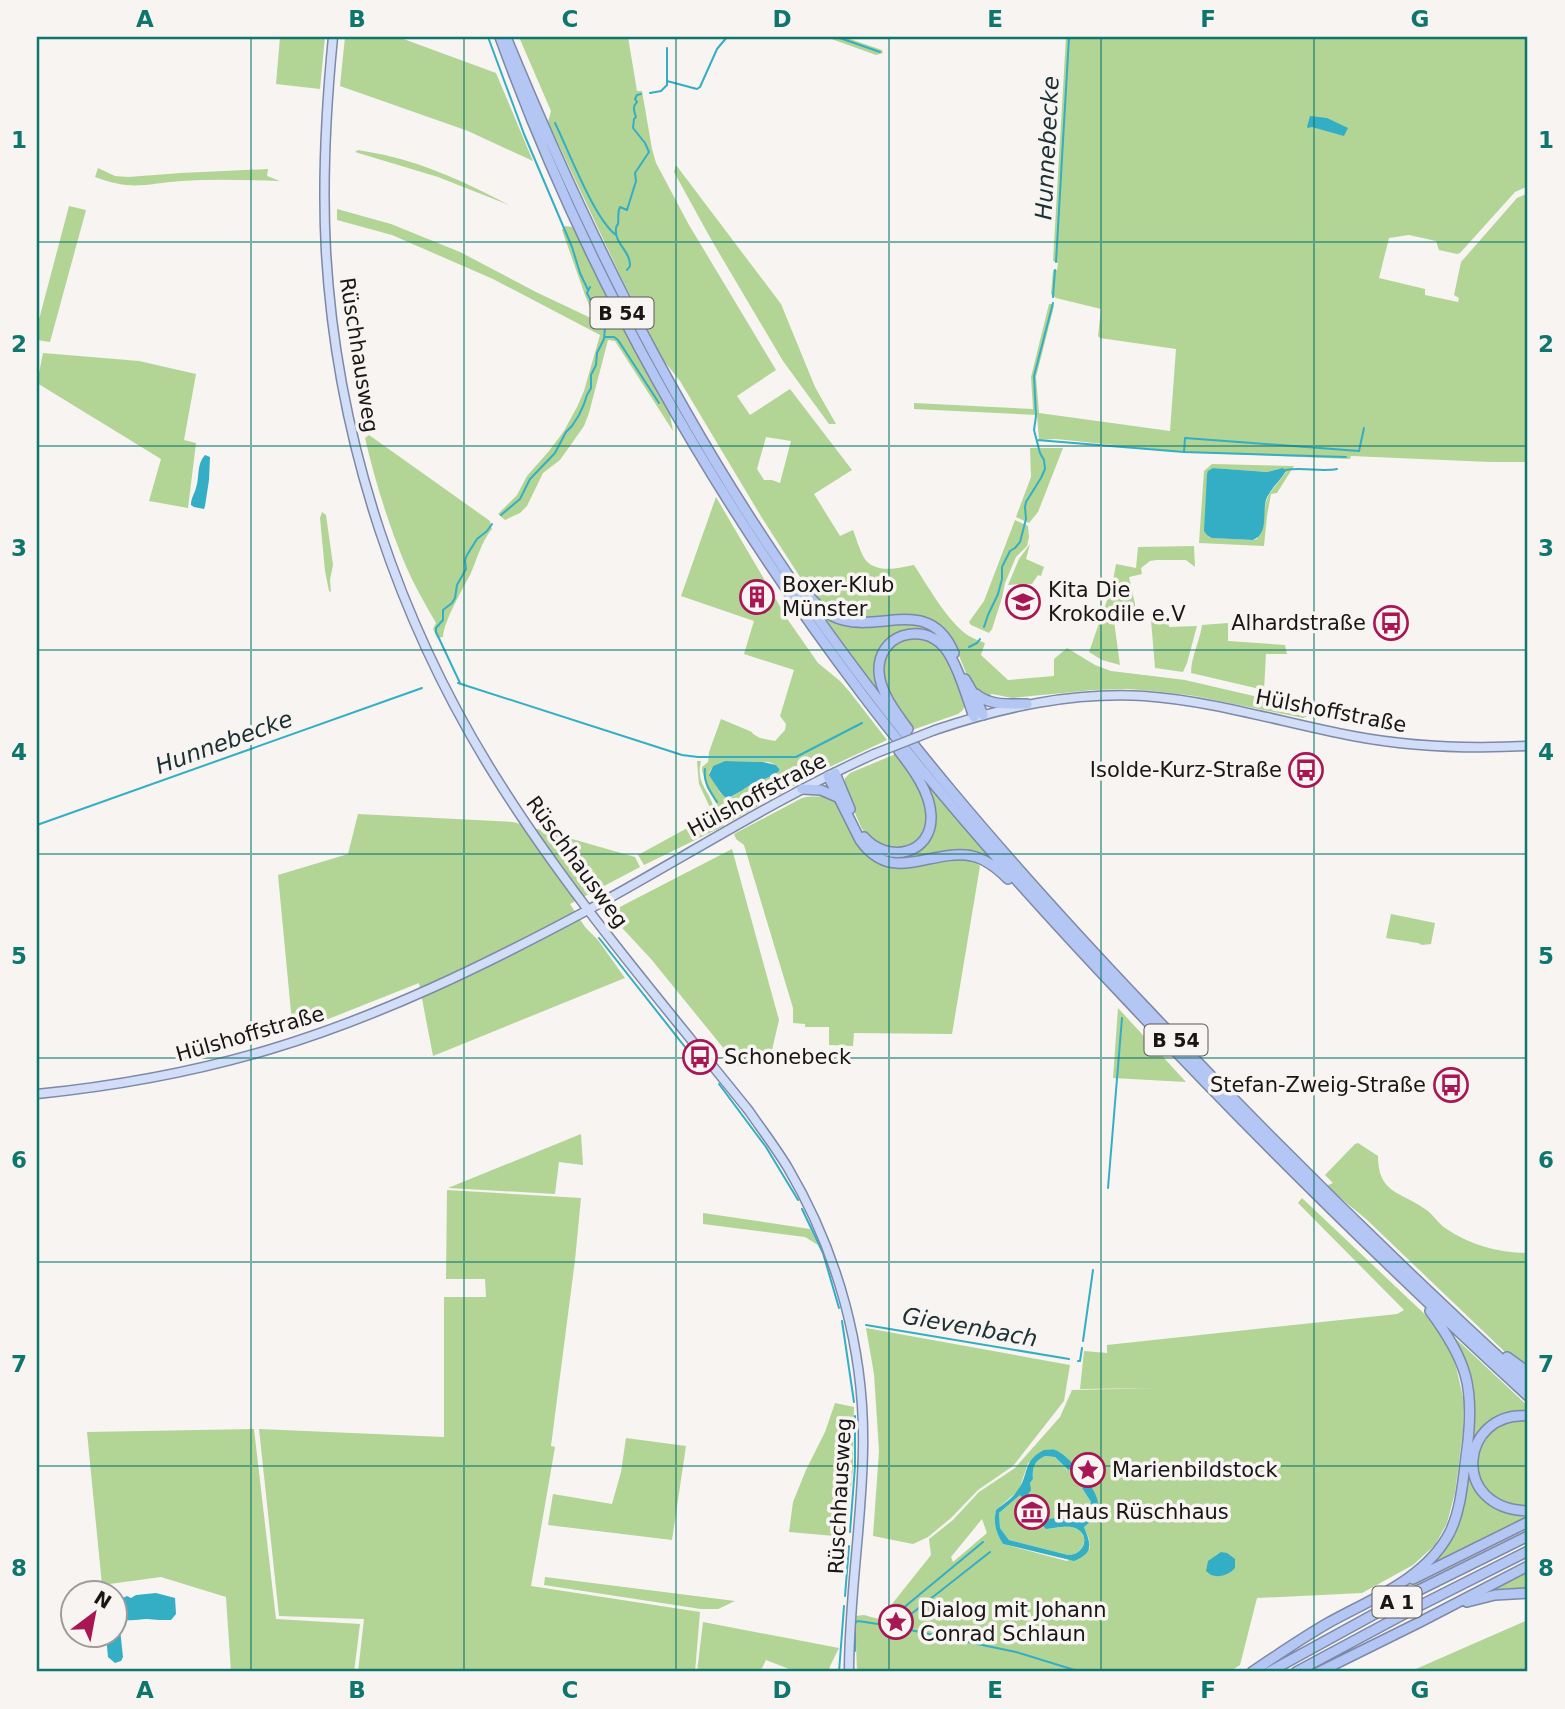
<svg xmlns="http://www.w3.org/2000/svg" width="1565" height="1709" viewBox="0 0 1565 1709" font-family="'DejaVu Sans',sans-serif">
  <style>
    .green { fill: #b2d495; fill-rule: evenodd }
    .water { fill: #33aec4; fill-rule: evenodd }
    .lines { fill: none; stroke-linecap: round; stroke-linejoin: round }
    .stream { stroke: #33aec4; stroke-width: 2 }
    .major-casing { stroke: #7d89a6; stroke-width: 11 }
    .highway-casing { stroke: #7d89a6; stroke-width: 12 }
    .major { stroke: #d2ddf8; stroke-width: 8 }
    .highway { stroke: #b4c6f4; stroke-width: 9 }
    .major-bridge-casing { stroke: #7d89a6; stroke-width: 11; stroke-linecap: butt }
    .major-bridge { stroke: #d2ddf8; stroke-width: 8 }
    .grid { fill: none; stroke: #0f766e; stroke-width: 2; stroke-opacity: 0.55 }
    .labels { text-anchor: middle; dominant-baseline: central; stroke-width: 7; stroke-linejoin: round; paint-order: stroke }
    .shield { fill: #f7f4f2; stroke: #5b5958; stroke-width: 2 }
    .shield-label { font-size: 19px; font-weight: bold; fill: #181716 }
    .street-label { font-size: 21px; fill: #181716; stroke: #f7f4f2 }
    .poi-label { font-size: 21px; fill: #181716; stroke: #f7f4f2; text-anchor: start }
    .water-label { font-size: 23px; font-style: italic; fill: #1b3034; stroke: #f7f4f2 }
    .neatline { fill: none; stroke: #0f766e; stroke-width: 2.5 }
    .grid-label { font-size: 23px; text-anchor: middle; font-weight: bold; fill: #0f766e }
  </style>
  <rect width="100%" height="100%" fill="#f7f4f2"/>
  <path class="green" d="M280,37H325L320,89L276,84Z
    M345,37H398L496,73L533,161L468,131L340,86Z
    M519,37H628L637,91H642L652,149L656,163L689,225L776,370L737,396L750,415L790,389L852,470L814,494L840,536L853,530C856,538 859,548 863,556C873,575 898,568 914,565C927,585 950,625 969,636C974,639 980,641 985,643L981,655L1008,680L1054,676V659L1067,648L1095,665L1111,671L1185,680L1292,705V707L1306,704L1310,711L1309,716L1303,718L1195,696L1153,691L1128,689L1094,690L1012,698L992,694L987,696L977,691L971,685L957,651L918,617L899,615L858,618L846,617L828,609L809,591L762,518L680,381L664,361L621,277L548,122L551,111ZM766,437L791,441L780,483L772,480H764L757,469Z
    M826,37H844L882,50L883,53L876,55Z
    M1066,37H1528V186L1515,192L1460,253L1457,254L1439,250L1436,241L1409,235L1389,238L1379,278L1425,289V295L1458,302L1459,298L1454,295L1461,262L1517,198L1528,193V462H1490L1351,456L1350,459L1182,452L1056,439L1039,440L1037,415L914,409V403L1033,409L1031,377L1049,304H1052L1054,306L1036,377L1039,413L1170,431L1176,349L1100,338L1098,336L1101,309L1056,298L1051,294L1053,270H1057L1058,263L1053,261Z
    M358,150C367,152 376,153 385,155C429,165 469,184 509,205L438,177L355,152Z
    M676,165L781,304L815,387L836,424H829L783,361L712,241L674,172Z
    M98,168L115,176L128,177L181,173L268,169L267,176L280,181C247,180 214,179 181,181C145,184 132,191 95,177Z
    M69,206L86,210L50,342L37,340V327Z
    M337,209L391,224L460,252L536,292L595,320L585,295L562,230L565,226L573,227L628,338L670,415L673,431L615,341L608,340L589,413L584,426L560,460L543,473L527,506L520,513L505,520L498,514L517,495L527,476L549,451L564,431L577,407L584,391L600,335L493,279L392,235L337,220Z
    M43,353L139,361L196,374L184,440L196,443L188,508L149,501L161,459L37,383Z
    M369,435L490,521L492,529C481,542 477,560 470,575C462,590 444,621 443,637L437,638L433,629L436,623C425,604 414,585 405,564C388,523 375,481 365,438Z
    M1030,448H1063L1038,512L1029,523L1016,517L1031,477Z
    M1212,464L1294,466L1277,493L1271,494L1267,516L1264,546L1199,543L1204,471ZM1213,468L1267,472L1279,469L1286,472L1269,494L1266,502L1257,539L1253,540L1213,538Z
    M716,497L788,620L818,663L840,681L849,691L887,740L819,772L728,823L707,788L702,770V767L708,762L709,752L721,719L752,732L753,734L760,738L775,741L785,730L786,724L780,716L794,670L744,654L754,621L681,596ZM725,761L769,762L776,765L780,770L776,774L747,787L730,798L720,793L709,773L713,766Z
    M322,512L326,515L333,565L330,580L331,592L329,591L325,571L320,518Z
    M1015,520L1028,526L1029,537L1027,546L1016,557L1005,583L1002,598L992,629L989,633L971,625L969,622L984,601Z
    M1030,544L1026,559L1044,567L1041,576L1038,575L1032,584H1027L1026,586L1021,584L1008,585L1019,559Z
    M1194,546L1195,567L1186,560H1157L1150,561L1141,568L1142,574L1129,577L1135,604L1134,618L1114,621L1120,665L1102,660L1089,652L1112,586L1116,564L1136,568L1138,547Z
    M818,611L827,616L910,622L932,630L942,638L907,631L878,660L893,713Z
    M1168,619L1169,627L1197,626L1187,663L1183,672L1155,668L1151,620Z
    M1228,623V641L1285,645L1287,654H1266L1264,690L1191,673C1191,656 1200,641 1202,625Z
    M920,637L934,642L949,660L965,705L963,710L958,714L912,730C898,709 869,675 890,650C898,640 908,638 920,637Z
    M898,753L917,782L929,813L926,831L913,845L895,850L870,839L862,829L846,793L844,783L845,778L850,773Z
    M697,761H701C695,786 712,791 714,811L718,814L724,826L644,865L638,855L713,814L699,784Z
    M914,767L996,863L977,855L912,861L884,859L865,843L908,853L933,824Z
    M826,795C861,813 841,867 905,868L948,860H974L980,866L952,1034L854,1033L853,1046L829,1045V1027H805V1024L793,1023V1008L744,845L736,839L734,834L802,798C811,795 818,798 826,795Z
    M358,814L513,822L635,857L640,867L570,904L585,927L598,940L625,978L433,1056L419,983L293,1033L278,875L348,854Z
    M732,849L779,1020L769,1063L738,1066L651,959L612,917L614,910Z
    M1391,914L1435,923L1431,944L1422,945L1418,943L1386,938Z
    M1118,1008L1186,1082L1113,1078Z
    M581,1134L583,1165L559,1162L555,1194L448,1188Z
    M1358,1143L1378,1156C1378,1193 1399,1191 1425,1209C1433,1214 1437,1222 1445,1228C1469,1245 1499,1253 1528,1253V1370L1506,1353L1366,1219L1326,1186L1333,1183L1325,1175L1355,1144Z
    M447,1190L581,1198L575,1260L551,1446L555,1447L531,1586L700,1612L695,1672H358L364,1619L279,1616L259,1429L444,1437V1297H486L485,1279H446Z
    M1302,1198L1433,1322L1446,1341L1455,1362L1464,1402L1463,1430L1455,1493L1447,1523L1435,1545L1413,1565L1362,1593L1257,1598L1240,1665L1229,1672H857L855,1616L864,1615L886,1621L888,1609L931,1555L929,1539L953,1520L979,1492L1015,1468L1060,1417L1072,1390L1161,1388L1080,1389L1084,1351L1107,1353V1345L1397,1314L1404,1310L1298,1203ZM1055,1450C1072,1466 1091,1480 1098,1503L1084,1527L1089,1539L1090,1548L1067,1561L1003,1544C996,1533 993,1524 996,1510L1019,1490L1028,1463ZM982,1519L987,1533L953,1562L951,1557Z
    M703,1213L810,1229L818,1245L805,1237L703,1224Z
    M866,1328L1070,1365L1064,1401L1013,1466L978,1490L951,1518L928,1537L913,1544L873,1536L879,1451L874,1374Z
    M1452,1335L1528,1406V1413C1502,1411 1494,1426 1476,1442L1480,1493C1496,1511 1507,1512 1528,1518L1426,1569L1450,1536L1473,1413L1460,1350Z
    M835,1403L854,1407L853,1467L846,1537L789,1532L793,1502L806,1470L825,1432Z
    M1525,1420L1528,1421V1508C1514,1506 1498,1504 1489,1493C1468,1470 1478,1430 1509,1422C1514,1421 1520,1421 1525,1420Z
    M254,1429L276,1619L360,1624L354,1672H231L226,1597L161,1577L102,1585L87,1432Z
    M626,1438L686,1446L672,1540L548,1525L553,1494L612,1504L621,1472Z
    M1045,1456L1055,1457L1067,1470L1069,1469L1083,1487L1082,1488L1091,1502C1087,1525 1079,1518 1061,1521C1056,1521 1051,1526 1046,1529C1055,1528 1068,1525 1075,1528C1092,1535 1083,1555 1068,1555L1009,1540L1000,1528L999,1513L1020,1495L1028,1494L1030,1483L1033,1479C1032,1468 1034,1461 1045,1456Z
    M1528,1570V1590L1476,1596Z
    M545,1577L735,1601L718,1609H701L544,1585Z
    M1528,1620V1672H1409Z
    M703,1622L839,1648L830,1666L829,1672H797L766,1660L760,1672H697Z"/>
  <path class="water" d="M1310,116L1327,118L1348,128L1344,136L1312,127L1308,128L1307,127Z
    M205,455L210,457L209,480L205,506L204,509L194,507L191,505C191,498 194,495 196,488C200,476 196,465 205,455Z
    M1213,468L1267,472L1283,468L1286,471C1280,481 1270,489 1266,500C1262,514 1269,533 1253,540L1212,538L1207,535L1204,531L1207,474L1208,471Z
    M725,761L763,762L776,765L780,770L776,774L747,787L741,791L727,799L720,792L709,775L713,766Z
    M1044,1450C1048,1450 1052,1449 1055,1450C1068,1454 1098,1490 1098,1503C1099,1513 1091,1521 1084,1527C1091,1544 1094,1553 1074,1561L1003,1544C996,1533 993,1524 996,1510C1003,1504 1012,1499 1017,1491C1030,1475 1021,1462 1044,1450ZM1045,1456L1055,1457L1068,1470L1069,1469L1083,1487L1082,1488L1091,1502C1088,1517 1078,1527 1064,1518L1060,1521L1055,1518L1049,1519L1047,1517L1040,1522L1046,1529C1054,1528 1068,1525 1075,1528C1091,1534 1085,1555 1068,1555L1009,1540L1000,1528L999,1513L1020,1495L1026,1501L1031,1498L1028,1494L1031,1490L1030,1483L1033,1479C1032,1468 1034,1461 1045,1456Z
    M1221,1552L1227,1553L1235,1559V1568C1229,1575 1219,1578 1211,1575L1206,1571L1208,1561Z
    M156,1593L175,1598L176,1614L171,1620C163,1620 155,1620 147,1619C138,1619 131,1622 123,1619L120,1629L123,1657L121,1661L115,1663L108,1657L106,1636H116V1601L127,1596L131,1598L136,1595Z"/>
  <g class="lines">
    <path class="stream" d="M488,37L524,134L572,247L580,273L588,290
      M837,37L880,52
      M667,81L697,89L700,87L717,49L727,37
      M650,93L661,91L667,85V48
      M555,123C568,149 594,219 616,235
      M1056,262L1069,37
      M627,270L630,266C631,252 614,243 616,229C616,227 617,225 618,224C619,217 617,213 620,207L627,210L636,181L635,173L649,152L645,143L633,128L634,119L636,117C634,111 632,107 637,102L635,99L637,95L641,94
      M1053,297L1055,270
      M605,337H614L618,340L659,403
      M1037,440L1184,452L1185,438L1359,451L1364,428
      M1184,452L1346,457
      M1285,470C1303,467 1321,472 1337,469
      M501,515L520,499L530,479L555,453L566,432L572,426L579,415L584,404L587,395L591,388V375L596,365L597,353L604,339L605,328L587,293L590,287
      M984,627L988,615L998,594L1002,579V567L1010,551L1015,548L1020,542L1026,519L1025,507L1026,502L1041,478L1045,469L1044,460L1040,453L1034,430L1036,416L1034,376L1053,303
      M969,647L977,643L980,639
      M458,683L682,755L698,757H796L862,723
      M460,683L436,632V628L443,620V610L452,603L455,598L457,585L466,569L465,560L467,555L477,539L487,531L492,524
      M705,769C703,782 710,791 717,802
      M37,825L422,688
      M599,938L700,1066
      M719,1084L766,1147L798,1200
      M1108,1188L1122,1018
      M802,1209L823,1253L839,1308
      M842,1321L854,1402
      M866,1325L1069,1359
      M1083,1341L1093,1270
      M1078,1361H1080L1082,1348
      M850,1532L855,1466V1416
      M845,1596L849,1546
      M896,1614L983,1542
      M901,1622L990,1552
      M886,1636L891,1626L1016,1652L1081,1672
      M855,1651V1623L858,1621L878,1624
      M839,1672L844,1606"/>
    <g class="major-casing">
      <path id="major" d="M333,37C326,108 322,180 326,252C337,442 400,628 502,787C575,902 664,1005 749,1111C762,1130 776,1148 788,1168C838,1253 865,1351 863,1449C862,1523 849,1597 849,1672
        M935,730C1003,707 1072,692 1144,696C1215,701 1284,723 1353,736C1411,747 1470,749 1528,746
        M37,1094C116,1086 194,1072 271,1049C381,1016 485,965 586,911C682,859 774,799 874,754"/>
    </g>
    <g class="highway-casing">
      <path id="highway" d="M500,37C585,272 711,494 862,694C944,802 1035,903 1128,1001C1256,1138 1390,1269 1528,1396
        M506,37C580,217 665,392 774,554C883,719 1013,868 1149,1011C1271,1140 1397,1264 1528,1384
        M805,591C815,604 827,616 843,620C884,631 930,597 954,653
        M965,679L976,698L983,715
        M976,694C990,706 1009,704 1027,704
        M908,729C896,713 880,692 879,672C877,635 921,621 944,647C957,662 967,698 974,717
        M835,773L850,809
        M828,776L860,840C892,886 930,848 972,856C986,859 998,869 1008,879
        M802,789L821,790L837,797
        M864,837C887,864 933,855 931,815C930,792 913,769 899,751
        M1507,1357L1528,1372
        M1528,1416C1461,1410 1448,1509 1528,1511
        M1413,1579L1528,1522
        M1467,1602L1495,1595L1528,1593
        M1252,1672C1277,1655 1302,1638 1328,1623C1371,1599 1426,1579 1450,1532C1462,1507 1463,1477 1467,1449C1475,1387 1467,1361 1430,1311
        M1269,1672L1411,1594L1528,1536
        M1296,1672L1419,1606L1528,1551
        M1319,1672L1420,1622L1528,1566"/>
    </g>
    <use href="#major" class="major"/>
    <use href="#highway" class="highway"/>
    <g class="major-bridge-casing">
      <path id="major-bridge" d="M874,754L935,730"/>
    </g>
    <use href="#major-bridge" class="major-bridge"/>
  </g>
  <path class="grid" d="M251,37V1672M464,37V1672M676,37V1672M889,37V1672M1101,37V1672M1314,37V1672M37,242H1528M37,446H1528M37,650H1528M37,854H1528M37,1058H1528M37,1262H1528M37,1466H1528"/>
  <defs>
    <g id="building-ring" transform="scale(1.75)"><circle r="9.5" fill="#f7f4f2" stroke="#a81653" stroke-width="1.5"/><path d="M-4-6H4V6H1V3H-1V6H-4ZM-2.5-4.3h1.7v1.8h-1.7ZM.8-4.3h1.7v1.8H.8ZM-2.5-1h1.7V.8h-1.7ZM.8-1h1.7V.8H.8Z" fill="#a81653"/></g>
    <g id="school-ring" transform="scale(1.75)"><circle r="9.5" fill="#f7f4f2" stroke="#a81653" stroke-width="1.5"/><path d="M0-5L7-2L0 1L-7-2ZM-4 1L0 2.5L4 1V4Q0 6-4 4Z" fill="#a81653"/></g>
    <g id="bus-ring" transform="scale(1.75)"><circle r="9.5" fill="#f7f4f2" stroke="#a81653" stroke-width="1.5"/><path d="M-5-6H5V4H4V6H2V4H-2V6H-4V4H-5ZM-3.5-4V0h7V-4ZM-3.5 1.2v1.5H-2V1.2ZM2 1.2v1.5H3.5V1.2Z" fill="#a81653"/></g>
    <g id="sight-ring" transform="scale(1.75)"><circle r="9.5" fill="#f7f4f2" stroke="#a81653" stroke-width="1.5"/><path d="M0-6L1.8-2.2L6-1.7L2.9 1.2L3.7 5.4L0 3.3L-3.7 5.4L-2.9 1.2L-6-1.7L-1.8-2.2Z" fill="#a81653"/></g>
    <g id="museum-ring" transform="scale(1.75)"><circle r="9.5" fill="#f7f4f2" stroke="#a81653" stroke-width="1.5"/><path d="M0-6L6-3V-2H-6V-3ZM-5-1h2V3h-2ZM-1-1h2V3h-2ZM3-1h2V3H3ZM-6 4H6V6H-6Z" fill="#a81653"/></g>
  </defs>
  <g fill-rule="evenodd">
    <use href="#building-ring" x="757" y="597"/>
    <use href="#school-ring" x="1023" y="602"/>
    <use href="#bus-ring" x="1391" y="623"/>
    <use href="#bus-ring" x="1306" y="770"/>
    <use href="#bus-ring" x="700" y="1057"/>
    <use href="#bus-ring" x="1451" y="1085"/>
    <use href="#sight-ring" x="1088" y="1470"/>
    <use href="#museum-ring" x="1032" y="1512"/>
    <use href="#sight-ring" x="896" y="1622"/>
  </g>
  <g class="labels">
    <g class="shield">
      <rect x="590.5" y="297.5" width="63" height="31" rx="5"/>
      <rect x="1144.5" y="1024.5" width="63" height="31" rx="5"/>
      <rect x="1372.5" y="1586.5" width="49" height="31" rx="5"/>
    </g>
    <g class="shield-label">
      <text x="622" y="313">B 54</text>
      <text x="1176" y="1040">B 54</text>
      <text x="1397" y="1602">A 1</text>
    </g>
    <g class="street-label">
      <text transform="translate(359 355) rotate(81)">Rüschhausweg</text>
      <text transform="translate(1331 711) rotate(11)">Hülshoffstraße</text>
      <text transform="translate(757 795) rotate(-28)">Hülshoffstraße</text>
      <text transform="translate(577 862) rotate(54)">Rüschhausweg</text>
      <text transform="translate(250 1034) rotate(-16)">Hülshoffstraße</text>
      <text transform="translate(840 1496) rotate(-87)">Rüschhausweg</text>
    </g>
    <g class="poi-label">
      <text x="782" y="585">Boxer-Klub<tspan x="782" dy="24">Münster</tspan></text>
      <text x="1048" y="590">Kita Die<tspan x="1048" dy="24">Krokodile e.V</tspan></text>
      <text x="1366" y="623" text-anchor="end">Alhardstraße</text>
      <text x="1282" y="770" text-anchor="end">Isolde-Kurz-Straße</text>
      <text x="724" y="1057">Schonebeck</text>
      <text x="1426" y="1085" text-anchor="end">Stefan-Zweig-Straße</text>
      <text x="1112" y="1470">Marienbildstock</text>
      <text x="1056" y="1512">Haus Rüschhaus</text>
      <text x="920" y="1610">Dialog mit Johann<tspan x="920" dy="24">Conrad Schlaun</tspan></text>
    </g>
    <g class="water-label">
      <text transform="translate(1047 148) rotate(-87)">Hunnebecke</text>
      <text transform="translate(224 742) rotate(-20)">Hunnebecke</text>
      <text transform="translate(970 1327) rotate(10)">Gievenbach</text>
    </g>
  </g>
  <rect width="1565" height="1709" fill="none" stroke="#f7f4f2" stroke-width="77"/>
  <g transform="translate(94 1614) rotate(32)"><circle r="33" fill="#f7f4f2" stroke="#9e9c9a" stroke-width="2"/>
  <path d="M0-5L12 26L0 18L-12 26Z" fill="#a81653"/>
  <text y="-10" font-size="19" font-weight="bold" text-anchor="middle" fill="#181716">N</text>
  </g>
  <rect x="38" y="38" width="1488" height="1632" class="neatline"/>
  <g class="grid-label">
    <text x="145" y="27">A</text>
    <text x="357" y="27">B</text>
    <text x="570" y="27">C</text>
    <text x="782" y="27">D</text>
    <text x="995" y="27">E</text>
    <text x="1208" y="27">F</text>
    <text x="1420" y="27">G</text>
    <text x="19" y="148">1</text>
    <text x="1546" y="148">1</text>
    <text x="19" y="352">2</text>
    <text x="1546" y="352">2</text>
    <text x="19" y="556">3</text>
    <text x="1546" y="556">3</text>
    <text x="19" y="760">4</text>
    <text x="1546" y="760">4</text>
    <text x="19" y="964">5</text>
    <text x="1546" y="964">5</text>
    <text x="19" y="1168">6</text>
    <text x="1546" y="1168">6</text>
    <text x="19" y="1372">7</text>
    <text x="1546" y="1372">7</text>
    <text x="19" y="1576">8</text>
    <text x="1546" y="1576">8</text>
    <text x="145" y="1698">A</text>
    <text x="357" y="1698">B</text>
    <text x="570" y="1698">C</text>
    <text x="782" y="1698">D</text>
    <text x="995" y="1698">E</text>
    <text x="1208" y="1698">F</text>
    <text x="1420" y="1698">G</text>
  </g>
</svg>
